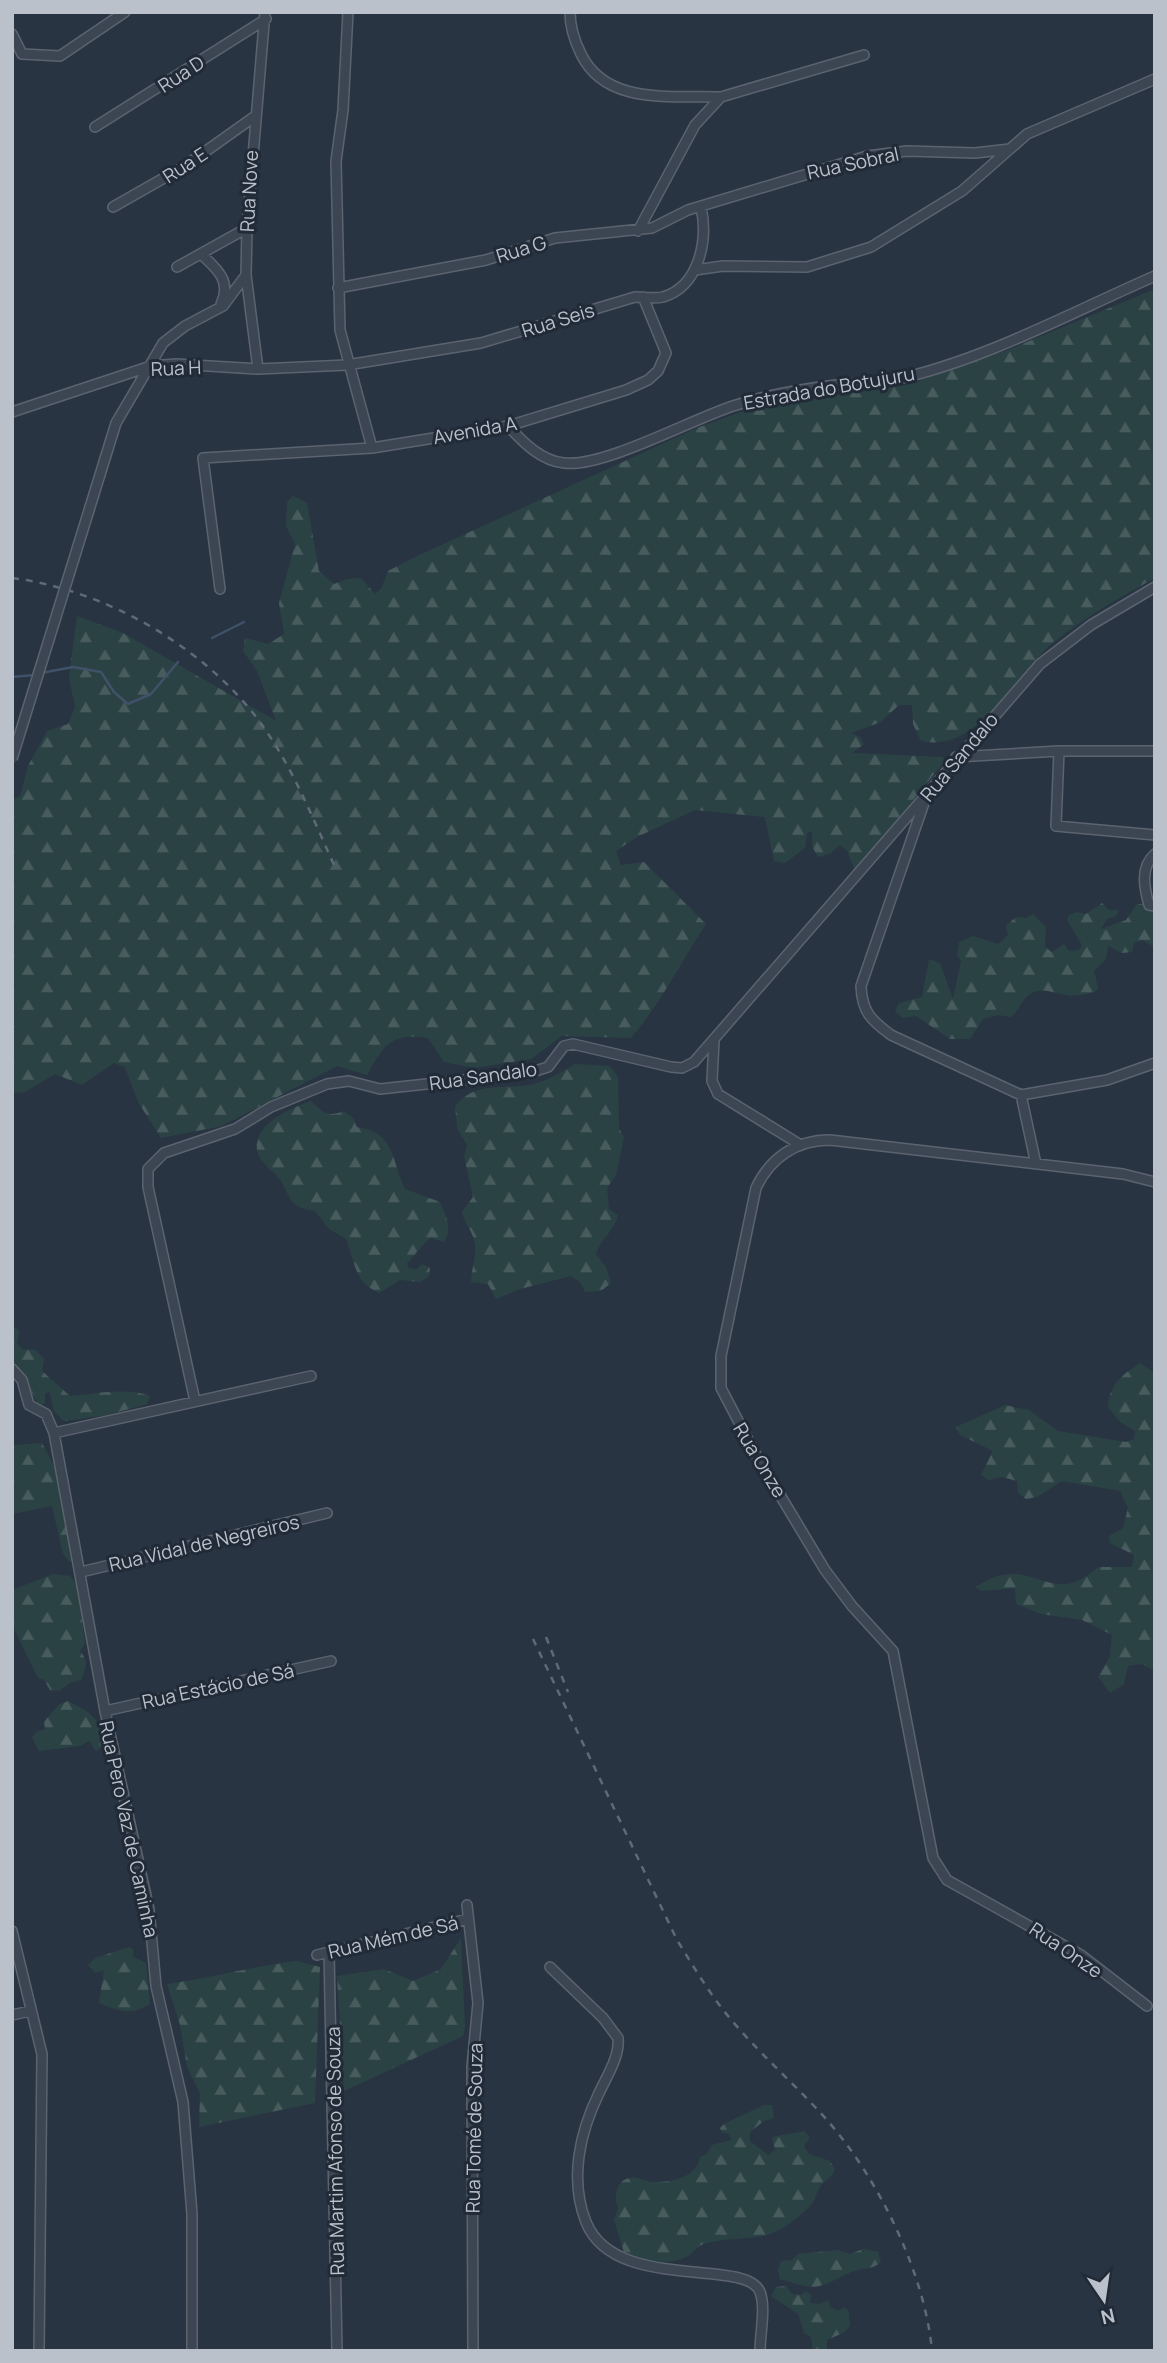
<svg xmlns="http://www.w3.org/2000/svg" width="1167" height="2363" viewBox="0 0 1167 2363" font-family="Manrope,sans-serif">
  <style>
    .forest { fill: url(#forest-firs) }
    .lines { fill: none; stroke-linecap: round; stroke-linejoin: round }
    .stream { stroke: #3f526a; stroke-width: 2.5 }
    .minor-casing { stroke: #5b636f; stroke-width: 12 }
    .minor { stroke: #3c4652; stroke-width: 9 }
    .rail { stroke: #5f6a78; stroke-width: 2.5; stroke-dasharray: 7 7; stroke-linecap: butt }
    .minor-bridge-casing { stroke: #5b636f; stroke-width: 12; stroke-linecap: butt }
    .minor-bridge { stroke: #3c4652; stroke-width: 9 }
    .labels { text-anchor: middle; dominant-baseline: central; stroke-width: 6; stroke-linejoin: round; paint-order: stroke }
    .street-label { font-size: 19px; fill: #bac1cb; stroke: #212a37 }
  </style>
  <defs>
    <pattern id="forest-firs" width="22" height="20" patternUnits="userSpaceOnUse" patternTransform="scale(1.75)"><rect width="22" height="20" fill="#2b4244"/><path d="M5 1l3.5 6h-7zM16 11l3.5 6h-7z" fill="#485c5e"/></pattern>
  </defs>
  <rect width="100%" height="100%" fill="#283442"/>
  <path class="forest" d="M1155,289V578C1120,597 1085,617 1054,642C1015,673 980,754 921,741L913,724L912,705H899L881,722L851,733L860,737L864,744L852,753L943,757L944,762L855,871L847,851L840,845L830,854L818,857L812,846V831L807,833L805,848L785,863L774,861L765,817L695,810L637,837L616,851L621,865L644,862L706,924C681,962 661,1003 631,1038L562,1036L531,1059L474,1068L444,1062L428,1038C390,1033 385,1044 367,1075L337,1066L222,1126L161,1138L138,1102L125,1067L114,1063L82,1085L55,1074L25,1092L12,1093V800L20,796L28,766L47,731L68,724L75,707L69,677L77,616L123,633L276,721L257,671L243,651L245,638L268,644L284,634L279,603L295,544L286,526L287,502L293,496L307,503L319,571L334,584L347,579L361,578L375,594L381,589L388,571L413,558L697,428L752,408L907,385L1005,351Z
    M1102,903L1109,910H1119L1116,916L1107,919L1101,929L1126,920L1137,904H1143L1155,912V947L1142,940L1134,943L1132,952L1122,953L1108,946L1106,959L1094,971L1098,988L1095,992C1085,994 1076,997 1066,995C1054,994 1044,987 1032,993C1022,998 1020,1010 1010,1017L999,1015L983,1019L970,1039H950L916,1016L903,1018L895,1011L899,1003L922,997L929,959L940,963L953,999L961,961L957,955L959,942L973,936L998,944L1008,935L1006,926L1016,917L1026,918L1033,914L1046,927L1045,947L1052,952L1064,944L1069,951L1079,950L1082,945L1067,920L1069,915L1077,912L1086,914Z
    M575,1064L610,1066L618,1077L619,1128L624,1138L616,1175L607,1188L609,1209L618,1215C614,1232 601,1238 596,1254L606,1267L611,1283L601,1291L585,1292L580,1282L571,1276L520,1289L496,1299L488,1284L471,1282C471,1267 479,1252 473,1237C470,1227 464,1223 462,1212L473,1197L464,1156L467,1145L457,1128L455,1106C477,1079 505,1091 534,1084C549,1080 562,1072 575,1064Z
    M311,1101C322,1112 328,1118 344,1111L353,1118L357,1127C395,1132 391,1159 405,1189L440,1202C446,1216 453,1229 444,1242L431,1238C420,1245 416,1255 407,1263L408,1268L417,1269L422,1264L430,1268L429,1276L420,1282L400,1280L379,1293C354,1282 355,1262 346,1239L329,1229L315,1211C290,1207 292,1201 281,1181C275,1172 264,1166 259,1156C246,1127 291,1108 311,1101Z
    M12,1325L19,1331L17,1343L22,1349L36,1350L44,1359L42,1371L70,1396C95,1394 126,1387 150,1396L147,1404L107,1415L64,1421L54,1412L50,1392L45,1393V1403L40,1406C28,1392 30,1372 12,1364Z
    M1140,1363L1155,1373V1671L1142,1664L1128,1666L1124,1684L1110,1693L1098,1677L1110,1656L1112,1635L1082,1620L1041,1614L1016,1604L1015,1588L981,1591L976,1587C1031,1548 1049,1613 1098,1567H1132L1134,1555L1110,1543L1109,1536L1123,1528L1128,1508L1120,1491L1062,1481L1037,1497L1026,1499L1018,1493L1017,1481L1002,1477L989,1480L981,1475L993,1451L960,1435L956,1427L1005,1405L1029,1410L1058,1431L1126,1442L1134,1439L1135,1431L1120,1422L1108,1407C1109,1385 1122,1375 1140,1363Z
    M42,1443L54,1466L74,1559L70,1562L63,1554L52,1506L12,1514V1445Z
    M53,1574L70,1576L77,1585L85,1643L80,1651C89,1661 86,1668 81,1680L70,1683L59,1691L50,1690L44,1680L38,1678L12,1625V1590Z
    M68,1701C92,1713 100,1718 104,1745L96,1751L89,1741L80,1746L39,1751L32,1738L36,1732L45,1729L44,1722L58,1705Z
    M461,1938L465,2028L463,2036L344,2091L337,1976L384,1969L413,1981L441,1969Z
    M129,1947L133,1949V1957L146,1963L150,2004C131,2016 119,2011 99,2003L104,1970L95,1973L88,1965L95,1958Z
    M297,1961L320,1967L315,2103L199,2127L200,2093L187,2067L180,2025L167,1984C211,1978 253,1966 297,1961Z
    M764,2105H772L774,2118L764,2121L750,2132V2141L768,2155L775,2150L772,2137L804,2131L810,2137L804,2146L809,2154L830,2161L835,2169C832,2178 828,2178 822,2184C816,2191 816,2201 809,2207C768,2247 755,2233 707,2243C696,2245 695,2253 686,2257C669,2266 640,2261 624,2252L614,2220L618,2208C613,2197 616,2180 630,2178C638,2176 644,2181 651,2182C670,2183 697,2178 700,2157L707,2154L712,2145L731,2140L729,2134L722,2133L720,2128L724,2124Z
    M863,2249L878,2252L881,2262C872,2271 860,2267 849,2273C816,2289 818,2291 780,2279L778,2269L781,2261L792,2260L798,2254L837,2250L850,2254Z
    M786,2286L792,2294L801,2295L806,2291L811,2295L810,2303L819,2304L829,2300L830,2307L838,2311L845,2307L849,2312L850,2326L843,2333L827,2340V2351H813L811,2337L804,2333L798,2314L771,2296L776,2287Z"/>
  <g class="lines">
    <path class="stream" d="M212,638L244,622
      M41,673L73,667L101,672L114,692L128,704L151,694L178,662
      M12,677L34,675"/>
    <g class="minor-casing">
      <path id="minor" d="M348,12L343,110L336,161L340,330L372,448
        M570,12C570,27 574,40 581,54C606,106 672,95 721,97
        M12,34L22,54L60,56L125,12
        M95,127L266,19
        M113,207L185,166L254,117
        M638,231L695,125L721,97L864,55
        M201,254C217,269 232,281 221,304
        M177,267L247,228
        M695,270L723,266L807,267L871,247L962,191L1027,134L1155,79
        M338,288L486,260L555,238L652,228L688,210L867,156L907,151L975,153L1010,149
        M258,369L246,275L247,228L265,12
        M12,412L151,366L176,364L258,369L347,365L481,343L635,297C644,297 654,299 663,297C700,286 708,239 701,207
        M116,423L163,343L185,326L223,306L246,275
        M508,426C523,442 541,461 564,463C603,468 690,420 733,406C766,395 802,389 836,385C856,383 875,384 894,380C985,360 1070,313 1155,276
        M220,589L203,458L372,448L508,426L626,390L648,380L658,371L666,353L643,297
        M1059,751H1155
        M956,757L1059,751L1056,826L1155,835
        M924,803L861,986C862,1012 871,1020 891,1035L1021,1095L1107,1080L1155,1063
        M1155,854C1140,867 1144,887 1149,905L1155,906
        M714,1041L712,1081L718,1094L799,1144
        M1021,1095L1036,1164
        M12,1369L22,1380L29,1405L46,1414L54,1433L105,1711L149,1909L156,1986L183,2102L192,2214V2351
        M195,1401L148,1187V1169L164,1153L235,1129L271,1107L327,1084L349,1081L380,1089L529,1073L548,1067L564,1046L573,1044L671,1067L682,1068L694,1062L1040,664L1091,625L1155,587
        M54,1433L311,1376
        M81,1572L327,1513
        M105,1711L331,1661
        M467,1905L478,2003L472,2067L473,2351
        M12,1931L42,2054L39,2351
        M329,1952L337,2351
        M317,1955L468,1919
        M550,1967L603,2018L618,2038C620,2056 607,2076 599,2093C580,2132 569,2179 586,2222C614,2293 747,2257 760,2292C766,2307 760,2334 760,2351
        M1147,2006L1081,1955L947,1880L933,1858L893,1651L852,1606L825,1570L756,1455L721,1388V1356L756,1188C770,1158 796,1140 830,1140L1123,1174L1155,1182
        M12,2015L30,2011"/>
    </g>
    <use href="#minor" class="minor"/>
    <path class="rail" d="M12,578C106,590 207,648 262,725C293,768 313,819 335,867
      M546,1637L568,1692
      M533,1639L677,1940C692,1964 706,1988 724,2011C755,2050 794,2083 827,2120C878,2178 925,2273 932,2351"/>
    <g class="minor-bridge-casing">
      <path id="minor-bridge" d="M12,759L116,423"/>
    </g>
    <use href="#minor-bridge" class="minor-bridge"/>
  </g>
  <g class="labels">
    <g class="street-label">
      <text transform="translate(181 74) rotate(-33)">Rua D</text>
      <text transform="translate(853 163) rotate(-12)">Rua Sobral</text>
      <text transform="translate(185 165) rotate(-33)">Rua E</text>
      <text transform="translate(249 191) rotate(-87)">Rua Nove</text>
      <text transform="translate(521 249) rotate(-17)">Rua G</text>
      <text transform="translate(558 320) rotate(-17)">Rua Seis</text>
      <text transform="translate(176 368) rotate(-2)">Rua H</text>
      <text transform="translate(829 388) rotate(-10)">Estrada do Botujuru</text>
      <text transform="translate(475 430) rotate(-10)">Avenida A</text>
      <text transform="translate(959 757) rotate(-50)">Rua Sandalo</text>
      <text transform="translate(483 1076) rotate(-8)">Rua Sandalo</text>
      <text transform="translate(760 1460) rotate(59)">Rua Onze</text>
      <text transform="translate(204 1543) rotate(-13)">Rua Vidal de Negreiros</text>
      <text transform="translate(218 1686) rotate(-12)">Rua Estácio de Sá</text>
      <text transform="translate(129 1829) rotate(78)">Rua Pero Vaz de Caminha</text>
      <text transform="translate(393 1937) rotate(-13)">Rua Mém de Sá</text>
      <text transform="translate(1066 1950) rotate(34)">Rua Onze</text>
      <text transform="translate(474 2128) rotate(-89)">Rua Tomé de Souza</text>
      <text transform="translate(335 2151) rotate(-91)">Rua Martim Afonso de Souza</text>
    </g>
  </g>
  <rect width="1167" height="2363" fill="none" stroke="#bac1cb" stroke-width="28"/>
  <g transform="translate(1104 2300) rotate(167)" stroke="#212a37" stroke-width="5" paint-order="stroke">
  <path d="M0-5L12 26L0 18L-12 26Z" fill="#bac1cb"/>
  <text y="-10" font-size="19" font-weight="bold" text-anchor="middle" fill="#bac1cb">N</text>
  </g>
</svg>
